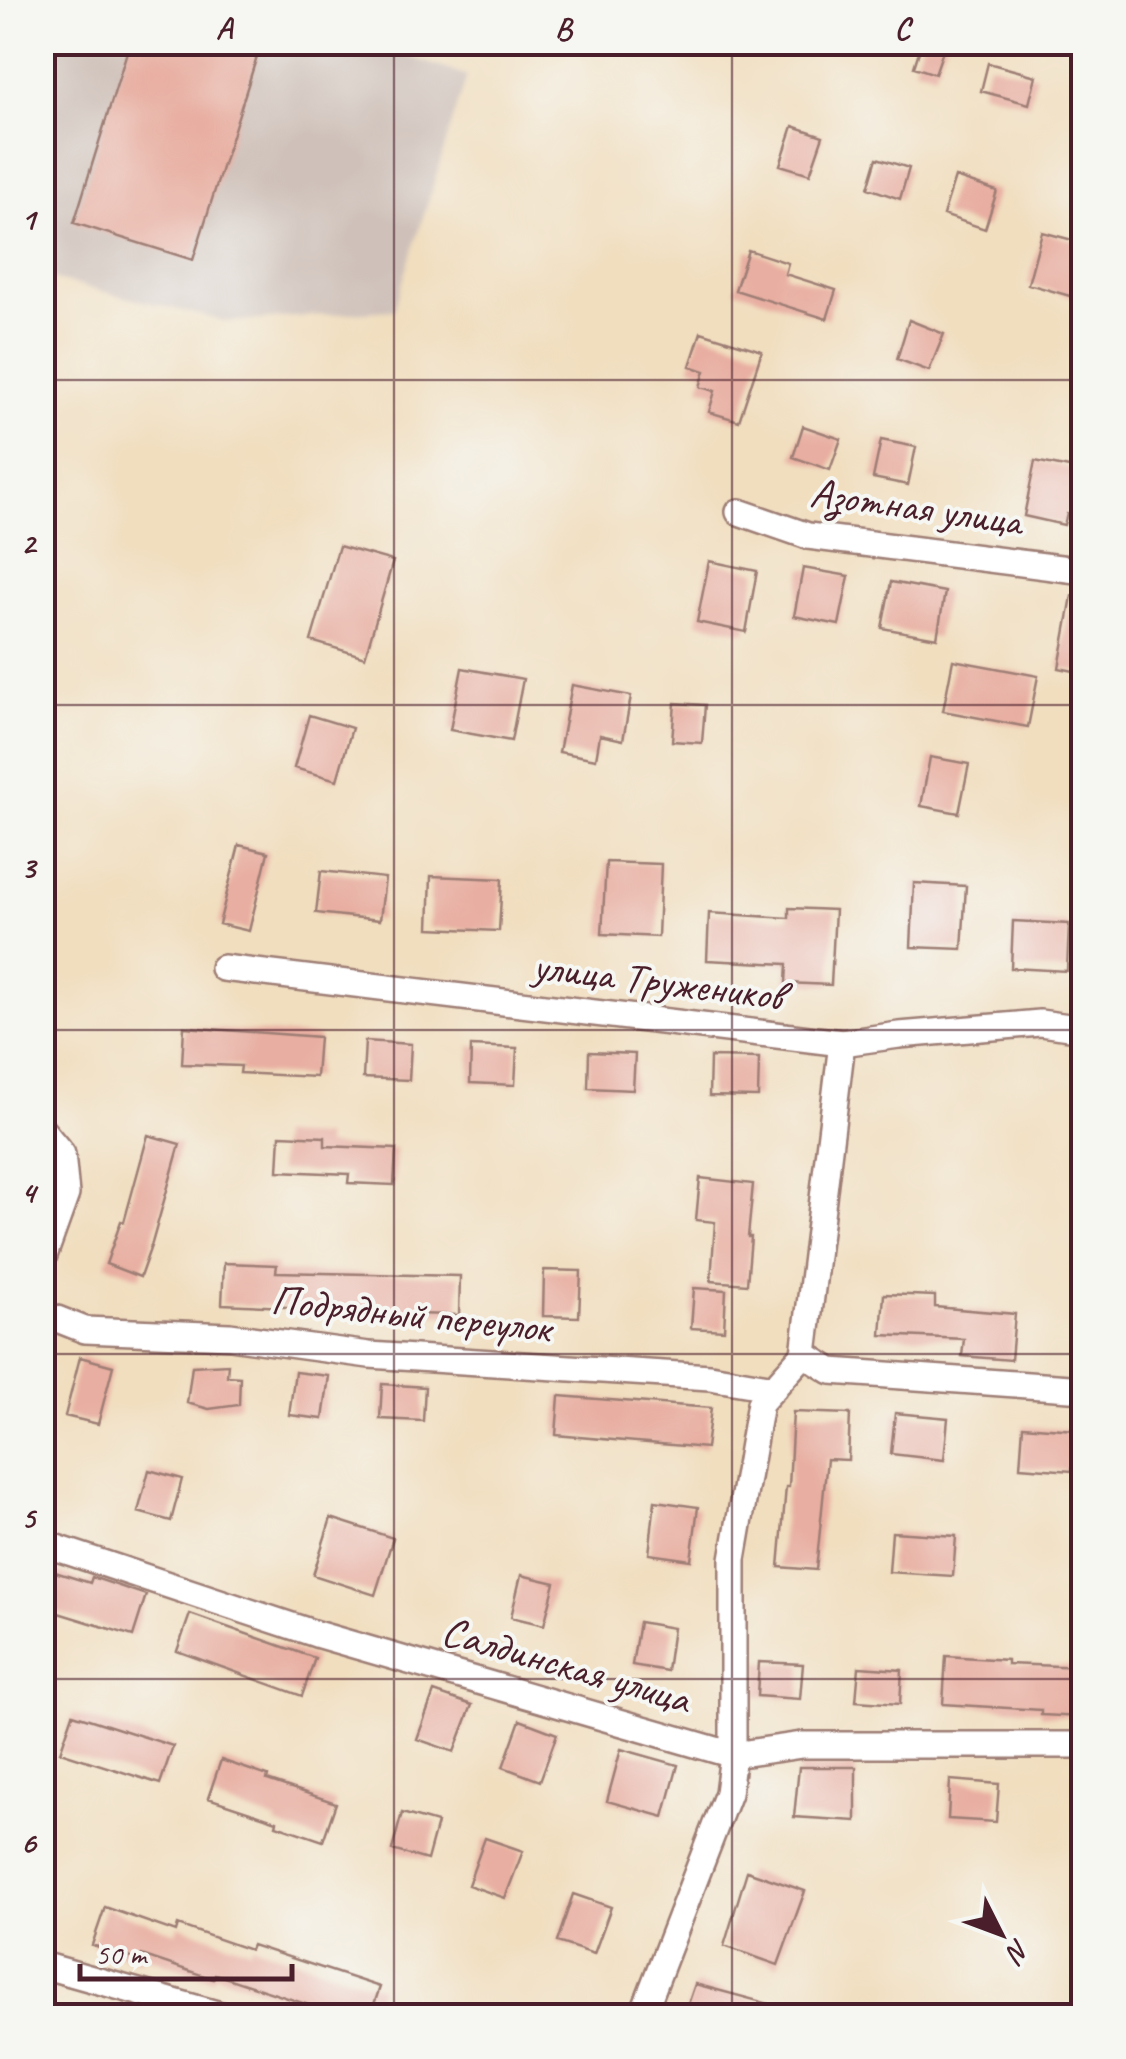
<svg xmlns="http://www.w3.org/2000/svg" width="1126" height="2059" viewBox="0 0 1126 2059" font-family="Caveat,sans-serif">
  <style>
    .industrial { fill: #cfc1ba }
    .building { fill: #e8aea1 }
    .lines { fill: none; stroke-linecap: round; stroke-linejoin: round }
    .minor-casing { stroke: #9e7e75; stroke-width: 30 }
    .minor { stroke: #fff; stroke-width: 25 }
    .grid { fill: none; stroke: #4a1f2b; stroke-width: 2.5; stroke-opacity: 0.55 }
    .labels { text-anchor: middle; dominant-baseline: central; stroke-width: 8; stroke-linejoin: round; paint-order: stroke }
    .street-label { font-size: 42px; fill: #4a1f2b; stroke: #f6f6f2 }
    .neatline { fill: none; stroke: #4a1f2b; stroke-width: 4 }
    .grid-label { font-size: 32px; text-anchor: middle; font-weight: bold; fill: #4a1f2b }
  </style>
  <rect width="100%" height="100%" fill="#f6f6f2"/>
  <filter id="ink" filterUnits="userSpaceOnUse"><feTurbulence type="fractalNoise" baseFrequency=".01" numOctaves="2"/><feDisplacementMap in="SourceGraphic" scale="20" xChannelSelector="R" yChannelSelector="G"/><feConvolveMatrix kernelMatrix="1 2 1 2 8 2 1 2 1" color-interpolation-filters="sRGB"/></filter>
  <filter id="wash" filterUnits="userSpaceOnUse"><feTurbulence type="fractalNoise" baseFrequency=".0048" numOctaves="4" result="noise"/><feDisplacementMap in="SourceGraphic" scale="40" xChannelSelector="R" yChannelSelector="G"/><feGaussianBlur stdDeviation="2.25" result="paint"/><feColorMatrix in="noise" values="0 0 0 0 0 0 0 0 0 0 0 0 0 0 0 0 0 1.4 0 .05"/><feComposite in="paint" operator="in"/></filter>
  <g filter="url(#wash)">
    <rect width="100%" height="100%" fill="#f1debf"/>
    <path class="industrial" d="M43,43H368L467,76L394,310L228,322L43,277Z"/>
    <g id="blocks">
      <path class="building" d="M130,42H215L257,56L193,260L74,223Z
        M922,42H946L935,74L914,67Z
        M988,63L1036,76L1029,104L981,91Z
        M793,126L823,136L810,174L780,165Z
        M877,158L909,168L900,199L868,188Z
        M955,177L997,191L985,229L943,215Z
        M1042,232L1084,243V300L1028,284Z
        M748,250L788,263L785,274L836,290L827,319L735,290Z
        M909,320L944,334L929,371L897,359Z
        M701,332L762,351L739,421L709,412L715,391L700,387L705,371L690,366Z
        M803,426L841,439L830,470L793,457Z
        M881,440L916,447L908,485L873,478Z
        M1035,461L1084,471V516L1067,514L1064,525L1024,516Z
        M339,546L393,561L365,657L311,641Z
        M709,561L757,571L746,632L697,622Z
        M803,568L849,576L839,625L794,616Z
        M891,582L945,592L937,638L882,628Z
        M1072,596L1084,597V673L1059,668Z
        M953,660L1038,676L1028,727L943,711Z
        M462,668L523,679L511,741L450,730Z
        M572,685L631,696L623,740L600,735L596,759L559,752Z
        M675,703L705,705L702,743L672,741Z
        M309,715L352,728L337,780L294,768Z
        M930,757L969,764L959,813L921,806Z
        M239,845L268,852L249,931L219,924Z
        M606,862L661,864L658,937L602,934Z
        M321,871L385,878L380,920L316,913Z
        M431,876L502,879L499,931L429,928Z
        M914,883L966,886L962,949L911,947Z
        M789,908L835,910L831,985L786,983L787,964L707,960L709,913L789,918Z
        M1013,921L1069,924L1067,971L1011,968Z
        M184,1027L319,1037L316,1077L240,1073L241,1066L182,1064Z
        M365,1041L411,1044L409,1080L363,1078Z
        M471,1046L517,1048L515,1085L470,1083Z
        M589,1052L635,1054L633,1090L588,1088Z
        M710,1057L759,1058L758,1097L709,1096Z
        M148,1135L180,1144L152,1243L140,1277L106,1264L121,1221L124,1222Z
        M280,1135L325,1137V1146L396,1149L394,1185L348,1183L349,1174L278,1171Z
        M700,1178L753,1184L748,1237H751L747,1284L711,1281L715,1222L696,1220Z
        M224,1263L277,1265L276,1272L460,1276L459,1315L308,1312V1308L222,1304Z
        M544,1270L581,1271L579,1317L543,1316Z
        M694,1288L726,1290L724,1330L691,1328Z
        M884,1294L935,1296V1307L1015,1314L1011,1360L962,1356L964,1339L881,1335Z
        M80,1357L113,1366L98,1424L65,1416Z
        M228,1364L227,1376L240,1377L239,1405L209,1409L187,1403L192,1366Z
        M295,1372L329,1376L323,1419L289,1415Z
        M382,1384L425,1387L423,1421L380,1419Z
        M559,1396L711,1408L706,1448L556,1435Z
        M793,1412L850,1414L848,1460L827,1459L816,1570L779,1567L786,1487H789Z
        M895,1413L948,1418L944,1460L891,1454Z
        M1023,1426L1075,1430L1072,1471L1020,1467Z
        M149,1470L182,1479L171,1521L138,1512Z
        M655,1501L698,1507L691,1560L649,1554Z
        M331,1518L393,1538L375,1595L313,1575Z
        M892,1532L956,1536L953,1576L889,1572Z
        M42,1568L90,1583L92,1577L146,1595L133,1636L42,1608Z
        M521,1575L555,1583L544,1625L511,1617Z
        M190,1614L315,1658L302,1696L177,1651Z
        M639,1622L673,1628L667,1671L632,1665Z
        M946,1656L1007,1660V1664L1084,1667V1717L1041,1715V1710L943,1704Z
        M759,1662L803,1664L800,1699L757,1696Z
        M859,1667L902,1670L900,1704L856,1701Z
        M434,1692L472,1705L454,1752L417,1739Z
        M73,1714L173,1746L160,1784L60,1752Z
        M520,1720L557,1734L540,1781L503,1767Z
        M621,1749L678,1765L664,1817L607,1801Z
        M221,1760L268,1776L267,1780L336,1803L323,1841L276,1825L277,1821L208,1798Z
        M799,1767H856V1821L794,1817Z
        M950,1780L999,1784L996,1822L948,1819Z
        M402,1813L437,1823L427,1860L392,1850Z
        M485,1838L523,1851L505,1898L468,1885Z
        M747,1871L805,1891L778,1965L724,1946Z
        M573,1894L611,1907L594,1954L557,1942Z
        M105,1907L176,1932L178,1925L250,1950L252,1945L380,1987L370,2016H342L215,1974L213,1979L142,1955L140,1961L92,1945Z
        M695,1984L788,2009L787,2016H684Z"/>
    </g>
  </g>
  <g filter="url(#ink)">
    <use href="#blocks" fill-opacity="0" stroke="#9e7e75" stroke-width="2.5"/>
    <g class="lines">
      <g class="minor-casing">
        <path id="minor" d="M739,512L808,536L1084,571
          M223,968L842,1043L899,1035L1040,1023L1084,1029
          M42,1130L62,1154L66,1194L42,1261
          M42,1313L85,1330L230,1336L369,1355L710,1377L774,1388
          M804,1354L831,1371L1084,1389
          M42,1543L316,1634L733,1755L802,1745H1084
          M42,1965L224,2016
          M642,2016L728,1793L733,1755V1559L760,1403L804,1354L842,1043"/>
      </g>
      <use href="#minor" class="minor"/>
    </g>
  </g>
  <path class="grid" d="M394,42V2016M732,42V2016M42,380H1084M42,705H1084M42,1030H1084M42,1354H1084M42,1679H1084"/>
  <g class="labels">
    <g class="street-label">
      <text transform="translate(916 507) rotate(8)">Азотная улица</text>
      <text transform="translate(658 981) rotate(7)">улица Тружеников</text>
      <text transform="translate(411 1314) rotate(6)">Подрядный переулок</text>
      <text transform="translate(566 1665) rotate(16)">Салдинская улица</text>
    </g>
  </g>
  <rect width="1126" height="2059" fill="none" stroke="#f6f6f2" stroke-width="110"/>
  <g transform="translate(1001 1934) rotate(132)" stroke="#f6f6f2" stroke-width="8" paint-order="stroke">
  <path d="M0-8L18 38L0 25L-18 38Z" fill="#4a1f2b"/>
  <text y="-15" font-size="28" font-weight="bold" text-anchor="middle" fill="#4a1f2b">N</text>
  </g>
  <path d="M80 1964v15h212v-15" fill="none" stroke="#4a1f2b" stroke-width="5"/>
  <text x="95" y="1964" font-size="30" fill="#4a1f2b" stroke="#f6f6f2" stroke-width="8" paint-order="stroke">50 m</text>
  <rect x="55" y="55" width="1016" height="1949" class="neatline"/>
  <g class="grid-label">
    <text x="224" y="39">A</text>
    <text x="563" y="39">B</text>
    <text x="902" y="39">C</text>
    <text x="28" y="229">1</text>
    <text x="28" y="554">2</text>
    <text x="28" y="878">3</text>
    <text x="28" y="1203">4</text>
    <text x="28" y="1528">5</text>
    <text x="28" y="1853">6</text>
  </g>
</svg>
